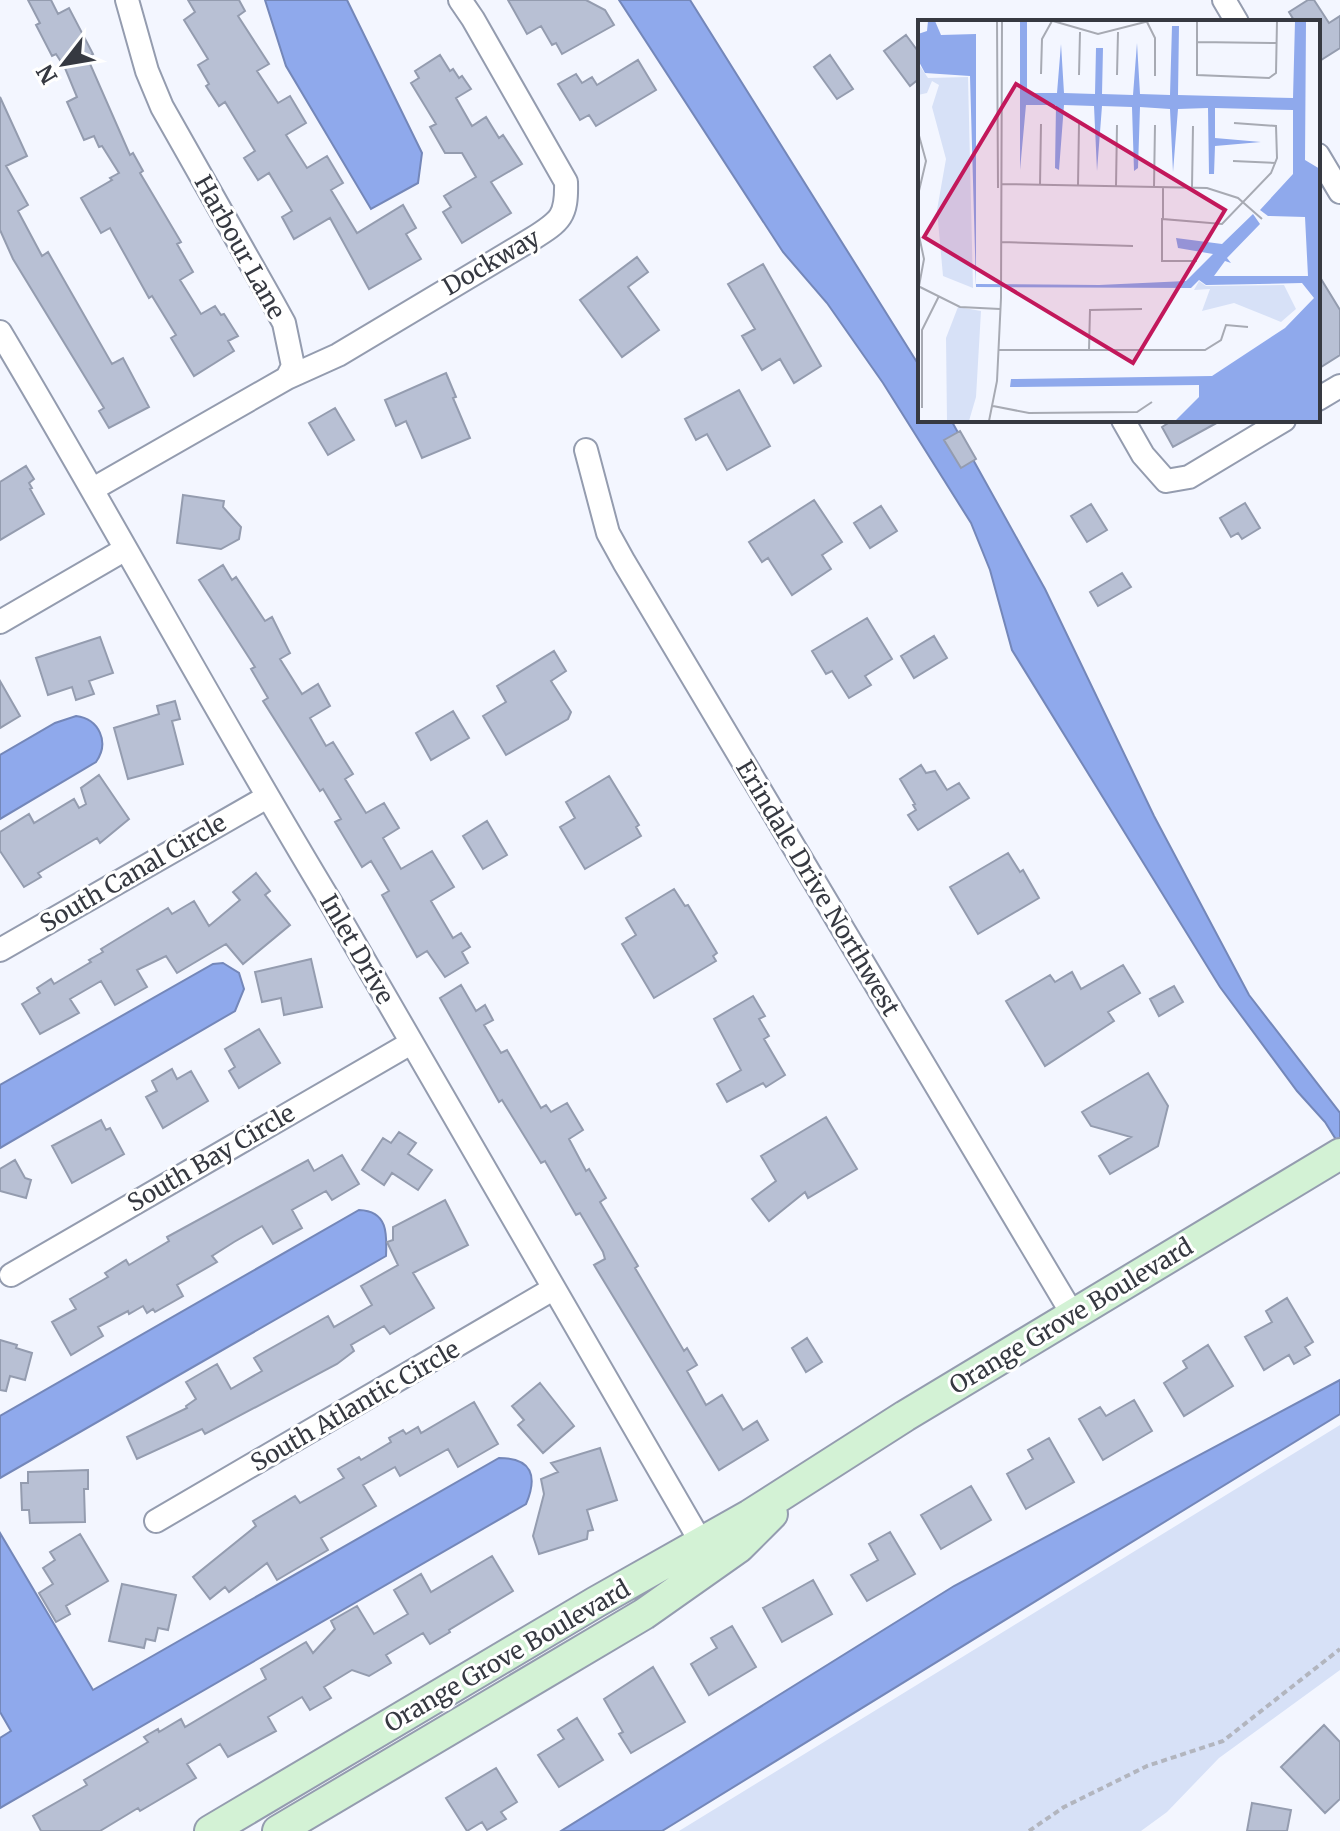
<svg xmlns="http://www.w3.org/2000/svg" width="1340" height="1831" viewBox="0 0 1340 1831" font-family="Merriweather,serif">
  <style>
    .green { fill: #d7e1f7 }
    .water { fill: #8fa9ec; stroke: #7487b9; stroke-width: 2 }
    .building { fill: #b8c0d4; stroke: #949caf; stroke-width: 2 }
    .lines { fill: none; stroke-linecap: round; stroke-linejoin: round }
    .street-casing { stroke: #949caf; stroke-width: 26 }
    .secondary-casing { stroke: #949caf; stroke-width: 34 }
    .path { stroke: #b2b5be; stroke-width: 4; stroke-dasharray: 6 4; stroke-linecap: butt }
    .street { stroke: #fff; stroke-width: 22 }
    .secondary { stroke: #d3f2d5; stroke-width: 30 }
    .labels { text-anchor: middle; dominant-baseline: central; stroke-width: 6; stroke-linejoin: round; paint-order: stroke }
    .street-label { font-size: 24px; fill: #363941; stroke: #fff }
    .inset-road { fill: none; stroke: #a7aab3; stroke-width: 2 }
    .view { fill: #c2185b; fill-opacity: 0.15; stroke: #c2185b; stroke-width: 4 }
    .inset-edge { fill: none; stroke: #363941; stroke-width: 4 }
  </style>
  <rect width="100%" height="100%" fill="#f3f6ff"/>
  <path class="green" d="M1340,1425V1670L1219,1758L1167,1812L1141,1831H679Z"/>
  <path class="water" d="M265,0H347L422,153L418,183L371,209L286,66Z
    M619,0H690L920,367V420H951L1045,589L1154,816L1249,995L1340,1113V1146L1325,1122L1297,1091L1220,987L1012,650L990,570L971,523L883,383L827,303L783,252Z
    M76,716C99,719 110,742 96,762L0,819V755L55,723Z
    M223,963L239,973L244,989L235,1011L0,1148V1085L213,964Z
    M359,1210C388,1211 387,1234 386,1256L0,1478V1416Z
    M1340,1380V1414L662,1831H561L954,1586Z
    M499,1458C532,1458 538,1476 526,1504L0,1808V1738L11,1731L0,1712V1533L93,1690Z"/>
  <path class="building" d="M28,0H51L58,14L69,8L93,54L87,57L130,155L133,153L143,171L140,173L181,242L177,244L193,272L180,280L201,314L215,306L221,315L224,314L238,336L228,341L234,351L194,376L171,338L176,335L152,296L149,298L110,228L101,233L81,198L112,180L110,178L119,173L102,146L99,147L94,136L84,140L67,102L77,97L65,68L56,54L52,56L36,25L40,23Z
    M188,0H239L245,11L238,16L269,64L257,71L278,103L290,96L306,123L286,135L307,168L327,156L343,183L331,190L357,233L403,205L416,228L406,234L421,259L369,289L330,218L294,239L282,217L292,211L269,173L258,180L244,158L255,151L225,102L219,106L206,86L209,84L198,65L208,59L184,20L195,12Z
    M508,0H586L605,10L614,25L562,54L556,43L552,45L541,26L527,34Z
    M1308,0H1314L1329,23L1340,16V48L1318,62V22H1295L1289,12Z
    M906,35L920,54V78L910,86L884,51Z
    M440,55L450,71L453,69L459,78L462,76L471,89L456,98L472,126L486,117L499,138L503,135L522,164L491,182L511,213L462,243L443,212L451,207L444,196L476,177L462,153H445L430,127L436,124L411,83L419,78L415,71Z
    M830,55L853,89L837,99L814,67Z
    M638,60L656,90L596,126L589,115L580,120L558,84L576,74L582,83L592,77L597,85Z
    M0,97L27,156L6,166L28,205L18,211L42,256L48,252L112,364L123,358L149,407L109,428L99,411L104,408L13,259L0,230Z
    M637,257L648,272L628,287L659,330L622,357L580,300Z
    M763,264L821,366L794,383L780,359L762,370L742,336L755,329L728,284Z
    M1318,274L1340,310V355L1318,369Z
    M446,373L456,397L453,398L470,438L422,458L406,421L396,426L385,400Z
    M739,390L770,446L727,470L707,434L696,440L685,419Z
    M335,408L354,440L328,455L309,423Z
    M1173,420H1222L1173,447L1162,427Z
    M960,431L976,459L961,468L944,440Z
    M26,466L34,479L29,483L32,488L30,489L44,514L0,540V482Z
    M183,495L224,501L223,507L241,527L239,539L221,549L177,543Z
    M814,500L842,542L822,555L831,569L792,595L768,558L762,562L749,542Z
    M1245,503L1260,528L1242,539L1238,533L1231,537L1220,518Z
    M1091,504L1107,530L1087,542L1071,516Z
    M881,506L897,531L870,548L854,523Z
    M223,565L232,580L236,577L265,621L272,617L290,653L280,659L302,694L318,684L330,706L310,718L326,746L333,742L353,774L345,779L366,813L384,803L399,828L383,838L401,869L432,851L454,887L431,901L453,938L461,933L470,947L462,952L468,963L445,977L427,951L417,957L382,895L389,891L371,861L362,867L335,822L341,819L323,789L320,791L263,701L268,698L251,669L255,667L199,580Z
    M1122,573L1131,587L1098,606L1090,592Z
    M867,618L892,659L865,676L871,685L849,698L832,671L826,674L812,651Z
    M934,636L947,658L914,678L901,656Z
    M100,637L113,673L89,681L94,694L76,700L72,687L48,695L36,658Z
    M554,651L566,671L551,681L571,712L568,719L506,755L483,716L506,702L497,686Z
    M0,681L20,716L0,728Z
    M175,701L180,719L172,721L183,764L128,779L114,728L159,714L157,706Z
    M453,711L469,738L431,760L416,733Z
    M921,765L926,773L935,771L947,790L959,783L969,798L918,830L908,815L916,810L913,805L915,804L900,779Z
    M99,775L129,819L100,843L97,838L38,873L41,877L24,887L0,851V832L29,814L34,823L74,799L79,808L86,804L81,788Z
    M609,776L639,825L636,827L641,836L585,869L560,827L575,818L566,802Z
    M487,821L507,855L483,869L463,836Z
    M1008,853L1020,872L1023,870L1039,898L978,934L950,887Z
    M256,873L270,891L265,895L290,925L243,964L226,944L177,973L166,956L137,970L147,987L115,1005L101,981L70,999L79,1013L40,1034L22,1004L40,993L37,988L51,979L54,984L91,962L89,960L103,952L101,949L168,908L172,914L194,901L209,926L240,900L233,892Z
    M674,889L685,906L688,905L717,953L713,956L716,961L654,998L622,944L636,935L626,918Z
    M311,959L322,1007L284,1015L281,998L262,1002L255,972Z
    M1123,965L1140,993L1108,1012L1114,1021L1045,1066L1006,1001L1050,975L1055,982L1072,972L1081,989Z
    M461,985L476,1011L485,1005L493,1020L484,1025L501,1053L507,1050L541,1108L546,1105L551,1112L567,1103L583,1130L569,1139L586,1171L589,1169L606,1198L600,1202L638,1266L635,1268L684,1351L687,1348L697,1365L687,1371L706,1405L722,1395L743,1430L757,1421L768,1440L719,1470L594,1265L605,1259L603,1252L580,1213L576,1215L545,1161L541,1163L502,1100L499,1102L440,998Z
    M1174,986L1183,1002L1159,1016L1150,999Z
    M753,996L765,1016L759,1019L769,1036L764,1039L785,1075L766,1087L763,1083L727,1102L717,1084L741,1070L714,1019Z
    M259,1029L280,1063L239,1088L229,1071L235,1067L225,1049Z
    M172,1069L177,1079L191,1071L208,1101L163,1128L146,1097L157,1091L152,1081Z
    M1148,1073L1168,1106L1158,1146L1110,1174L1099,1156L1131,1137L1091,1126L1082,1112Z
    M826,1117L857,1169L808,1198L805,1192L769,1221L752,1199L776,1181L761,1156Z
    M101,1120L106,1130L110,1128L124,1154L72,1183L52,1146Z
    M399,1132L416,1143L408,1154L432,1170L418,1190L392,1173L384,1185L362,1170L383,1138L391,1143Z
    M342,1155L359,1184L332,1200L326,1191L292,1210L302,1228L273,1244L262,1226L234,1242L212,1256L217,1262L177,1285L183,1296L155,1312L153,1309L147,1313L143,1306L129,1314L128,1311L98,1327L103,1336L71,1355L52,1322L76,1309L70,1299L108,1277L105,1273L126,1260L129,1265L169,1241L167,1237L308,1160L314,1171Z
    M15,1160L25,1178L31,1180L26,1198L0,1191V1169Z
    M445,1200L468,1245L413,1273L434,1308L390,1334L384,1326L351,1345L354,1351L337,1364L205,1434L202,1429L137,1459L127,1437L187,1408L186,1406L196,1399L186,1382L217,1364L231,1389L262,1371L254,1358L328,1316L334,1327L372,1305L361,1286L398,1265L387,1242L393,1240V1227Z
    M1287,1298L1313,1342L1305,1347L1310,1355L1294,1364L1289,1355L1264,1370L1245,1337L1272,1322L1266,1311Z
    M807,1338L822,1362L806,1372L792,1348Z
    M0,1340L17,1345L16,1348L32,1353L25,1380L10,1376L6,1391L0,1390Z
    M1208,1345L1233,1386L1184,1416L1164,1383L1187,1368L1183,1361Z
    M540,1383L574,1426L543,1453L518,1425L524,1420L512,1406Z
    M1134,1400L1152,1431L1103,1460L1079,1419L1100,1407L1106,1416Z
    M474,1402L498,1444L458,1467L448,1449L400,1476L395,1467L363,1485L376,1506L321,1538L328,1550L277,1580L267,1563L229,1592L225,1587L210,1599L193,1577L256,1526L253,1521L295,1496L300,1503L344,1478L338,1469L359,1457L361,1460L391,1442L389,1438L403,1430L406,1434L418,1427L421,1433Z
    M1049,1438L1074,1482L1026,1509L1007,1474L1033,1459L1028,1450Z
    M600,1448L617,1500L587,1510L593,1530L588,1531L587,1539L539,1554L533,1536L544,1494L541,1479L558,1472L551,1463Z
    M88,1470V1489H84L85,1522L30,1523L29,1510H22L21,1483H28V1472Z
    M971,1486L991,1520L941,1549L921,1515Z
    M890,1532L915,1574L867,1601L851,1575L878,1560L869,1544Z
    M80,1534L108,1581L66,1606L70,1614L56,1622L39,1593L53,1584L43,1568L55,1560L50,1552Z
    M492,1556L513,1591L449,1630L450,1632L430,1644L423,1633L386,1655L391,1663L369,1676L352,1670L324,1687L331,1698L310,1710L302,1697L268,1717L276,1731L228,1757L220,1744L187,1764L196,1778L140,1811L138,1808L100,1831H41L33,1816L87,1785L84,1780L148,1742L144,1737L158,1729L159,1732L181,1719L185,1727L266,1679L261,1669L306,1642L313,1653L335,1629L331,1621L357,1606L374,1634L408,1614L394,1590L421,1574L431,1592Z
    M813,1580L832,1614L782,1642L763,1608Z
    M122,1584L176,1595L168,1630L158,1628L155,1641L146,1639L144,1648L109,1641Z
    M732,1626L756,1667L709,1695L691,1664L717,1648L711,1638Z
    M653,1667L685,1722L631,1753L619,1734L623,1732L604,1699Z
    M577,1718L603,1760L559,1787L538,1755L564,1739L558,1730Z
    M1324,1725L1340,1742V1799L1325,1813L1281,1767Z
    M496,1768L517,1802L501,1812L506,1819L487,1830L482,1822L467,1831L446,1798Z
    M1252,1803L1291,1810L1287,1831H1247Z"/>
  <g class="lines">
    <g class="street-casing">
      <path id="street" d="M1224,0L1237,22
        M1318,155L1340,192
        M0,332C113,521 217,715 331,903L709,1556
        M287,378L338,355L532,239C561,221 567,216 566,182L473,19L460,0
        M1318,399L1340,386
        M1123,420L1143,455L1166,481L1189,477L1284,420
        M586,450L608,533L624,562L1073,1315
        M93,489L287,378L293,366L284,323L273,303L162,107L147,71L127,0
        M0,622L124,550
        M0,950L267,797
        M11,1275L411,1043
        M156,1521L553,1289"/>
    </g>
    <g class="secondary-casing">
      <path id="secondary" d="M210,1831L596,1602L750,1515L905,1416L1340,1154
        M278,1831L644,1614L739,1547L772,1514"/>
    </g>
    <path class="path" d="M1029,1831L1064,1807L1147,1766L1223,1741L1340,1649"/>
    <use href="#street" class="street"/>
    <use href="#secondary" class="secondary"/>
  </g>
  <g class="labels">
    <g class="street-label">
      <text transform="translate(240 247) rotate(61)">Harbour Lane</text>
      <text transform="translate(491 262) rotate(-30)">Dockway</text>
      <text transform="translate(133 873) rotate(-30)">South Canal Circle</text>
      <text transform="translate(818 888) rotate(59)">Erindale Drive Northwest</text>
      <text transform="translate(357 949) rotate(60)">Inlet Drive</text>
      <text transform="translate(211 1158) rotate(-30)">South Bay Circle</text>
      <text transform="translate(1071 1316) rotate(-31)">Orange Grove Boulevard</text>
      <text transform="translate(355 1406) rotate(-30)">South Atlantic Circle</text>
      <text transform="translate(507 1656) rotate(-30)">Orange Grove Boulevard</text>
    </g>
  </g>
  <g transform="translate(918 20)">
    <rect width="402" height="402" fill="#f3f6ff"/>
    <path d="M0,43L10,58L50,57L55,268L25,256L19,190L28,139L14,87L21,65L14,61L9,73L0,75ZM281,261L288,266L366,265L378,289L363,302L316,283L284,291L292,269L276,270ZM40,287L63,291L58,377L51,401H29L28,318Z" fill="#d7e1f7"/>
    <path d="M10,1H17L23,15L58,14V264L181,265L268,261L295,234L260,228L258,218L304,224L335,194L342,204L309,238L313,243L307,241L296,256H390L387,197L350,196L342,190L375,154V90L297,88V118L343,122L297,126L296,154H291L290,88L260,89L255,152L252,89L222,87L220,148L216,151L214,87L184,86L179,151L176,86L146,85L141,150L137,148L138,85H108L102,150V2H109V73H139L143,24L146,73L177,74L178,28H185L184,74L215,75L219,23L222,74L252,75L254,6H261L260,75L375,78L377,1H388L387,140L402,149V401H257L281,377V365L92,367L93,359L294,356L367,308L396,278L384,263L288,265L281,260L273,268L58,267L52,56L7,53L0,40V14L9,11Z" fill="#8fa9ec"/>
    <path class="inset-road" d="M79,1L80,168M135,1L180,14L231,1M279,1V55L351,58L358,53L359,1M229,2L237,18V56M279,22L358,23M123,54L124,19L134,1M161,55L162,12M199,55L200,12M0,112L8,141L0,175M315,141L358,143M83,164L289,168L320,178L344,199M122,165L123,104M160,165L161,104M198,166L199,105M236,167L237,105M245,167V199L304,204L353,153L359,138L358,106L316,103M274,167L275,106M244,198V241H279M0,211L6,239L1,266M83,222L215,226M0,266L42,287L82,289M81,330H287L303,320L308,305L330,307M171,330L172,290L224,289M75,386L111,393L219,392L234,382M4,388V310L21,276M71,401L79,361L83,278L84,1"/>
    <path class="view" d="M98,64L307,190L215,343L6,217Z"/>
    <rect width="402" height="402" class="inset-edge"/>
  </g>
  <g transform="translate(64 64) rotate(239)" stroke="#ffffff" stroke-width="6" paint-order="stroke">
  <path d="M0-6L14 30L0 20L-14 30Z" fill="#363941"/>
  <text y="-12" font-size="22" font-weight="bold" text-anchor="middle" fill="#363941">N</text>
  </g>
</svg>
